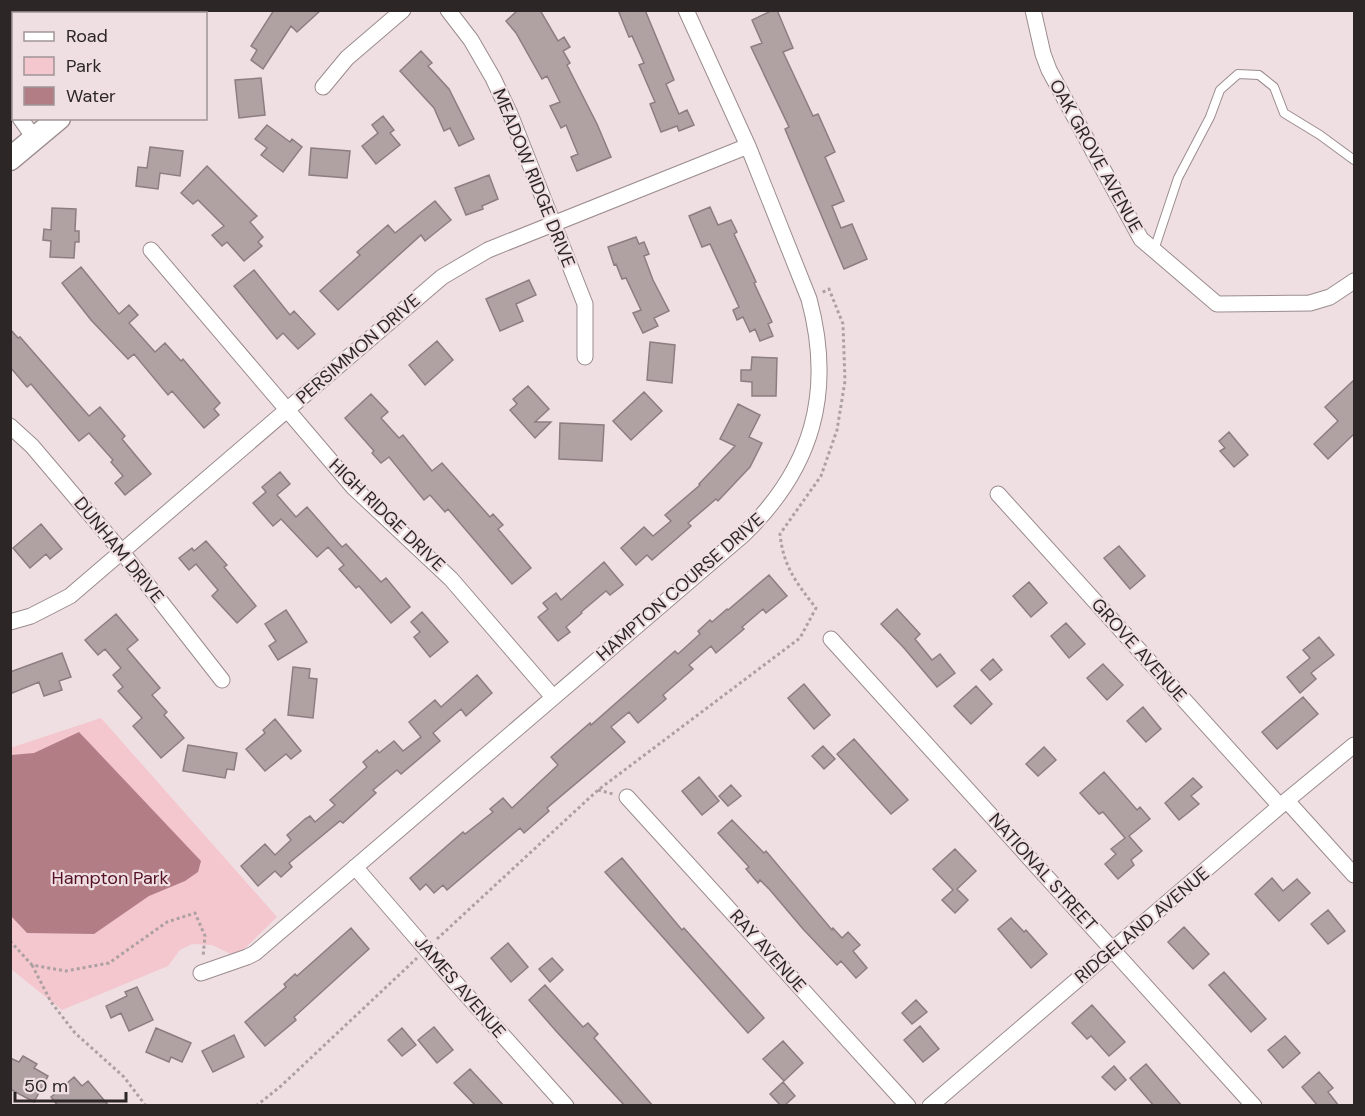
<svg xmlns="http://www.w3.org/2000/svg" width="1365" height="1116" viewBox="0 0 1365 1116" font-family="'DM Sans',sans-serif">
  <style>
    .green { fill: #f4c6ce }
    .water { fill: #b37d86 }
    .building { fill: #b0a1a3; stroke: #8c7e80; stroke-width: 1.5 }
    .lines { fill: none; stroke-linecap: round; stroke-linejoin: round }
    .lane-casing { stroke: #9b8c8e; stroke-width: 10 }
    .street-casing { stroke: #9b8c8e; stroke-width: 17 }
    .secondary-casing { stroke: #9b8c8e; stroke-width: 25 }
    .path { stroke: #ada0a3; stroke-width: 3; stroke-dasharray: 3 3; stroke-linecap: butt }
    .lane { stroke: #fff; stroke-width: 8 }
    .street { stroke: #fff; stroke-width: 15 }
    .secondary { stroke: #fff; stroke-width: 22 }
    .labels { text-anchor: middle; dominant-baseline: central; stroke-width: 4.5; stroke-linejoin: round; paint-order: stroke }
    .street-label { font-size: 18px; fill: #2c2627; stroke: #efdfe2 }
    .park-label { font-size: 18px; fill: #541126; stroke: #efdfe2 }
  </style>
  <rect width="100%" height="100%" fill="#efdfe2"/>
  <path class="green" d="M101,718L277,917L241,952L231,954L212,945L192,944L180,950L168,966L62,1010L11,969L10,748Z"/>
  <path class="water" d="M79,732L201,861L198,872L185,881L149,896L94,934L27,933L11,916V755L34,753Z"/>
  <path class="building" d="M274,10H321L297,32L291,26L263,69L251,60L257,50L251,46Z
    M518,10H540L558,41L564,37L570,47L563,51L570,63L567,65L597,124L611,157L577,171L571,157L578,154L566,125L561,128L550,106L560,102L547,76L542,79L516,33L506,21Z
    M618,10H645L674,80L666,84L679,114L687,110L694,125L679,131L677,126L661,132L650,104L655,102L639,65L644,63L632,36L629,37Z
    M773,10H777L793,48L783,52L813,116L818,114L835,152L825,157L844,201L832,206L841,228L852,224L867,259L844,269L785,129L789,127L751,47L762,43L752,20Z
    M421,51L432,63L428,66L449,89L474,139L459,146L450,128L444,131L434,108L400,71Z
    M261,78L265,115L239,118L235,80Z
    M383,116L394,130L390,133L400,145L376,164L362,146L378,133L372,125Z
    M267,125L290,142L292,139L302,147L283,172L261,155L267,148L255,139Z
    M150,147L183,151L180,176L160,173L158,189L136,186L138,167L147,168Z
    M311,148L350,151L347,178L309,175Z
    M207,166L257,216L250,222L263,237L258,242L262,246L244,261L227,242L222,246L212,235L224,226L198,200L193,204L181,193Z
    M489,175L498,199L482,206L483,209L466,215L455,188Z
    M435,201L451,220L425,241L421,235L338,310L320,291L360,255L357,252L388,225L395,233Z
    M710,207L718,225L731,220L737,232L734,234L756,282L754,283L772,322L768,324L773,336L760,341L755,329L750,332L743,317L737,320L733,310L739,307L710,244L702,247L689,216Z
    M52,208L76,209L75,231H79V242H75L74,258L50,257L51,241L43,240L44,229L51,230Z
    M636,237L639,244L644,242L649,254L644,256L653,280L669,311L654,318L658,326L643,333L633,313L641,310L626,278L622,279L616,264L614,265L608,247Z
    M81,267L119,314L129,305L138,315L129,323L155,352L165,343L181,361L183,359L220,403L214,409L219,415L204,428L172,391L168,395L134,354L128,359L91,320L62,283Z
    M254,270L290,315L294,311L315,334L298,349L283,333L277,339L234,286Z
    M529,280L536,295L516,304L523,321L500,331L486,299Z
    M10,329L18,338L20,337L89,416L100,407L125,436L122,439L151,474L125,495L115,483L123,476L111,462L113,460L89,433L79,441L31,384L27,387L10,367Z
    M437,341L453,360L425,385L409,365Z
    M650,342L675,345L672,383L647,380Z
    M752,357L777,358L776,396H752V382L741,381V370H751Z
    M1354,380V434L1328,459L1314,444L1338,421L1325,407Z
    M528,386L549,409L535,422H551L535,438L510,410L517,404L513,399Z
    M644,392L662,411L631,440L613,421Z
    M371,394L388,412L381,418L399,438L403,435L432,471L442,463L490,517L493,514L503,525L498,529L531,568L512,584L448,509L445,512L430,495L424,500L389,457L381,463L372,453L374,451L345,418Z
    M738,404L760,415L749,437L762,443L750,467L718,501L716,499L688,523L691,526L652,560L647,555L636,565L621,548L644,527L653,536L671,521L665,515L700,485L699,484L735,446L720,439Z
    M560,423L604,425L602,461L559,459Z
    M1229,432L1248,455L1234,467L1220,451L1225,448L1219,441Z
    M280,472L290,484L277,495L296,517L307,507L342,547L346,544L381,582L386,578L410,607L391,623L359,586L356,588L339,569L344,565L328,547L317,557L281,519L273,526L253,503L266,492L262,487Z
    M41,524L62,549L50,559L46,554L30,568L13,548Z
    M206,541L227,565L224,567L256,606L237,623L212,596L218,590L196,564L189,570L179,558L192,548L194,551Z
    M1119,546L1145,576L1130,589L1104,558Z
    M604,562L623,585L610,595L606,591L581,612L582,613L566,627L570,632L558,641L538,617L548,609L543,603L556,593L561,600Z
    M769,575L787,596L766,613L763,609L742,627L744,629L716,653L711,646L689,665L693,669L663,695L666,699L638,723L629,712L611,727L625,742L547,808L549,811L524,833L520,828L447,890L443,885L434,893L426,884L420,890L410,878L463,832L465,834L493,812L490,809L503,798L512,808L558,765L551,757L590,723L591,725L675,651L678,654L700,634L698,631L710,620L712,622L727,609L728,610Z
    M1029,582L1047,603L1031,617L1013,596Z
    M897,609L920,634L915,639L932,660L940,654L955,673L937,687L904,648L881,624Z
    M286,610L307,642L278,660L269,646L276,641L265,624Z
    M422,612L448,642L430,657L414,637L420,632L411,622Z
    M116,614L138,640L127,649L160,688L152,695L167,712L164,715L184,738L161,758L133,726L142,718L118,691L123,687L113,675L121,668L105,649L98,655L85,640Z
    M1066,623L1085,644L1069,658L1051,636Z
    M1319,637L1334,655L1311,673L1316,679L1300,693L1287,677L1310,658L1303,650Z
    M62,653L71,677L59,681L62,690L44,696L39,682L10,694V672Z
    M993,659L1002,670L990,680L981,670Z
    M1103,664L1123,685L1107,700L1087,678Z
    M293,667L310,669L309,678L317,679L313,718L288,715Z
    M477,675L492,693L466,716L461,709L433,733L440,741L401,774L397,770L373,790L376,793L343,823L340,821L289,863L292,867L281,877L275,871L258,886L241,866L265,844L275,855L291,840L287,835L305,819L310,816L315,822L335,805L330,800L367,767L363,762L377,750L379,753L394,741L403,751L421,737L409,722L435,700L441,707Z
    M804,684L830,715L814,729L788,698Z
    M976,686L992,704L971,724L954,706Z
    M1303,697L1318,714L1277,749L1262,732Z
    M1143,707L1161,729L1146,742L1127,721Z
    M275,719L301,751L291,759L286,754L265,771L246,749L265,733L263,730Z
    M854,739L908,800L891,814L837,754Z
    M188,745L237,753L234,770L227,769L225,778L183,771Z
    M823,746L835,759L824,769L812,756Z
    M1044,747L1056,760L1038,776L1026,764Z
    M1104,772L1137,810L1140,807L1150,819L1129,836L1142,851L1131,860L1134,865L1118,879L1105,864L1116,854L1111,849L1125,838L1103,812L1099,814L1080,793Z
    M699,777L719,801L702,815L682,791Z
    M1193,778L1202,787L1191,796L1199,804L1179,820L1165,803Z
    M731,785L741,796L728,806L719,796Z
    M732,820L764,853L766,851L832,930L833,928L842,938L848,932L860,945L853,951L867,968L856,978L841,961L837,965L803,929L770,890L760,880L758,883L746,869L749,867L718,833Z
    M955,849L976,871L957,889L968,900L955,913L942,900L953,890L933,869Z
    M622,858L682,930L684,928L764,1018L748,1033L605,872Z
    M1272,878L1283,891L1297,879L1310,893L1279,921L1255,894Z
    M1328,910L1345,931L1328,944L1311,924Z
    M1011,918L1024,932L1026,930L1047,954L1031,968L998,929Z
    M1184,927L1209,954L1193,969L1168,942Z
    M351,928L369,949L294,1017L296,1020L265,1046L245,1022L286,987L284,984L295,974L297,976Z
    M508,943L528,967L511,982L491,958Z
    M552,958L563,970L550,982L539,969Z
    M1224,972L1266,1019L1251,1032L1209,985Z
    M545,985L583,1027L588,1023L598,1034L594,1038L653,1106H625L556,1031L529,1000Z
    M137,987L153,1020L129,1031L121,1013L111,1018L106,1006L127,996L125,992Z
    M916,1000L927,1012L912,1024L902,1013Z
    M1092,1005L1125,1042L1109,1056L1091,1036L1087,1039L1072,1023Z
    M920,1026L939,1049L923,1062L904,1040Z
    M434,1027L453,1050L437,1063L418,1040Z
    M156,1028L191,1043L182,1062L171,1057L169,1062L146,1052Z
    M402,1028L416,1045L402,1056L388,1040Z
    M234,1035L244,1057L213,1072L202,1051Z
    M1285,1036L1300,1053L1283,1068L1268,1050Z
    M783,1041L803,1063L784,1081L763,1059Z
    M23,1056L37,1064L34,1068L48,1076L34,1102L10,1089V1058L19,1062Z
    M1146,1064L1182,1106H1154L1130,1078Z
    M1114,1066L1126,1080L1115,1090L1102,1077Z
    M470,1069L495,1096L504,1106H476L454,1083Z
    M1319,1072L1333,1088L1328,1092L1339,1106H1318L1302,1087Z
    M74,1077L82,1086L88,1081L109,1106H58L51,1097Z
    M783,1082L795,1096L784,1106H781L770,1094Z"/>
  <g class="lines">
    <g class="lane-casing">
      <path id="lane" d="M1154,250L1178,178L1210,117L1220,90L1238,74L1259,75L1274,87L1284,113L1320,135L1354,160"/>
    </g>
    <g class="street-casing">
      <path id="street" d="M448,10L471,40L493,78L510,114L585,304V357
        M1033,10L1043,54L1049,70L1141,239L1217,304L1310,303L1330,297L1354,281
        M323,87L347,58L403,10
        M10,106L14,110
        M20,118L35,139
        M151,250L353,487L451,579L553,697
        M10,426L32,446L122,552L222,680
        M998,494L1280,806
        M10,622L31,616L70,596L442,277L488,250L748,146
        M831,639L1254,1106
        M627,797L908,1106
        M1288,802L1354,875
        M355,867L445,971L566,1106
        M201,973L247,957L255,953L743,535C813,468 834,392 809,299L748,146L686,10
        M930,1106L1280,806L1354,745"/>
    </g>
    <g class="secondary-casing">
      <path id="secondary" d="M180,14L184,10
        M10,159L59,118"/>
    </g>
    <path class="path" d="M598,790L613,794
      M437,939L598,790L800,638L816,608C797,584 783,566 780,534L821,476L837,430L845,381L843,324L829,289L821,293
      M10,941L32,965L66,971L109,963L167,922L195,913L205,936L203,957
      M32,965L51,1002L75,1033L124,1077L146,1106
      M256,1106L281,1086L417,958"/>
    <use href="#lane" class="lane"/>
    <use href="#street" class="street"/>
    <use href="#secondary" class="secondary"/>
  </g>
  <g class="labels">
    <g class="street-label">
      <text transform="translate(1096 156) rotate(61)">OAK GROVE AVENUE</text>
      <text transform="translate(534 178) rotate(68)">MEADOW RIDGE DRIVE</text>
      <text transform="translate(358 349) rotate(-41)">PERSIMMON DRIVE</text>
      <text transform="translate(387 515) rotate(44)">HIGH RIDGE DRIVE</text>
      <text transform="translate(119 550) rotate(51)">DUNHAM DRIVE</text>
      <text transform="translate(680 587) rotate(-41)">HAMPTON COURSE DRIVE</text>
      <text transform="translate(1139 650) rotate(48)">GROVE AVENUE</text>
      <text transform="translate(1043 872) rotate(48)">NATIONAL STREET</text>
      <text transform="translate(1142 925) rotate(-40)">RIDGELAND AVENUE</text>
      <text transform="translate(768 951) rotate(48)">RAY AVENUE</text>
      <text transform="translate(460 987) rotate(49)">JAMES AVENUE</text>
    </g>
    <g class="park-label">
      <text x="110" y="878">Hampton Park</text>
    </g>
  </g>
  <rect width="1365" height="1116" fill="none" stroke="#2c2627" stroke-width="24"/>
  <rect x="12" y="12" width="195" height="108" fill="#efdfe2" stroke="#a19597" stroke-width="1.5"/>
  <rect x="24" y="32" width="30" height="9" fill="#ffffff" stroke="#a19597" stroke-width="1.5"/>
  <text x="66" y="42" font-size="18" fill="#2c2627">Road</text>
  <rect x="24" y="57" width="30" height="18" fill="#f4c6ce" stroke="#a19597" stroke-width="1.5"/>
  <text x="66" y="72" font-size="18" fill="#2c2627">Park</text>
  <rect x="24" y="87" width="30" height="18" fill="#b37d86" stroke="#a19597" stroke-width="1.5"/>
  <text x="66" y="102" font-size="18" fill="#2c2627">Water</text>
  <path d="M15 1092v9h111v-9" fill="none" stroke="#2c2627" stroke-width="3"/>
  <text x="24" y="1092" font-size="18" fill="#2c2627" stroke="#efdfe2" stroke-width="4.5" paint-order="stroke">50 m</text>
</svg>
